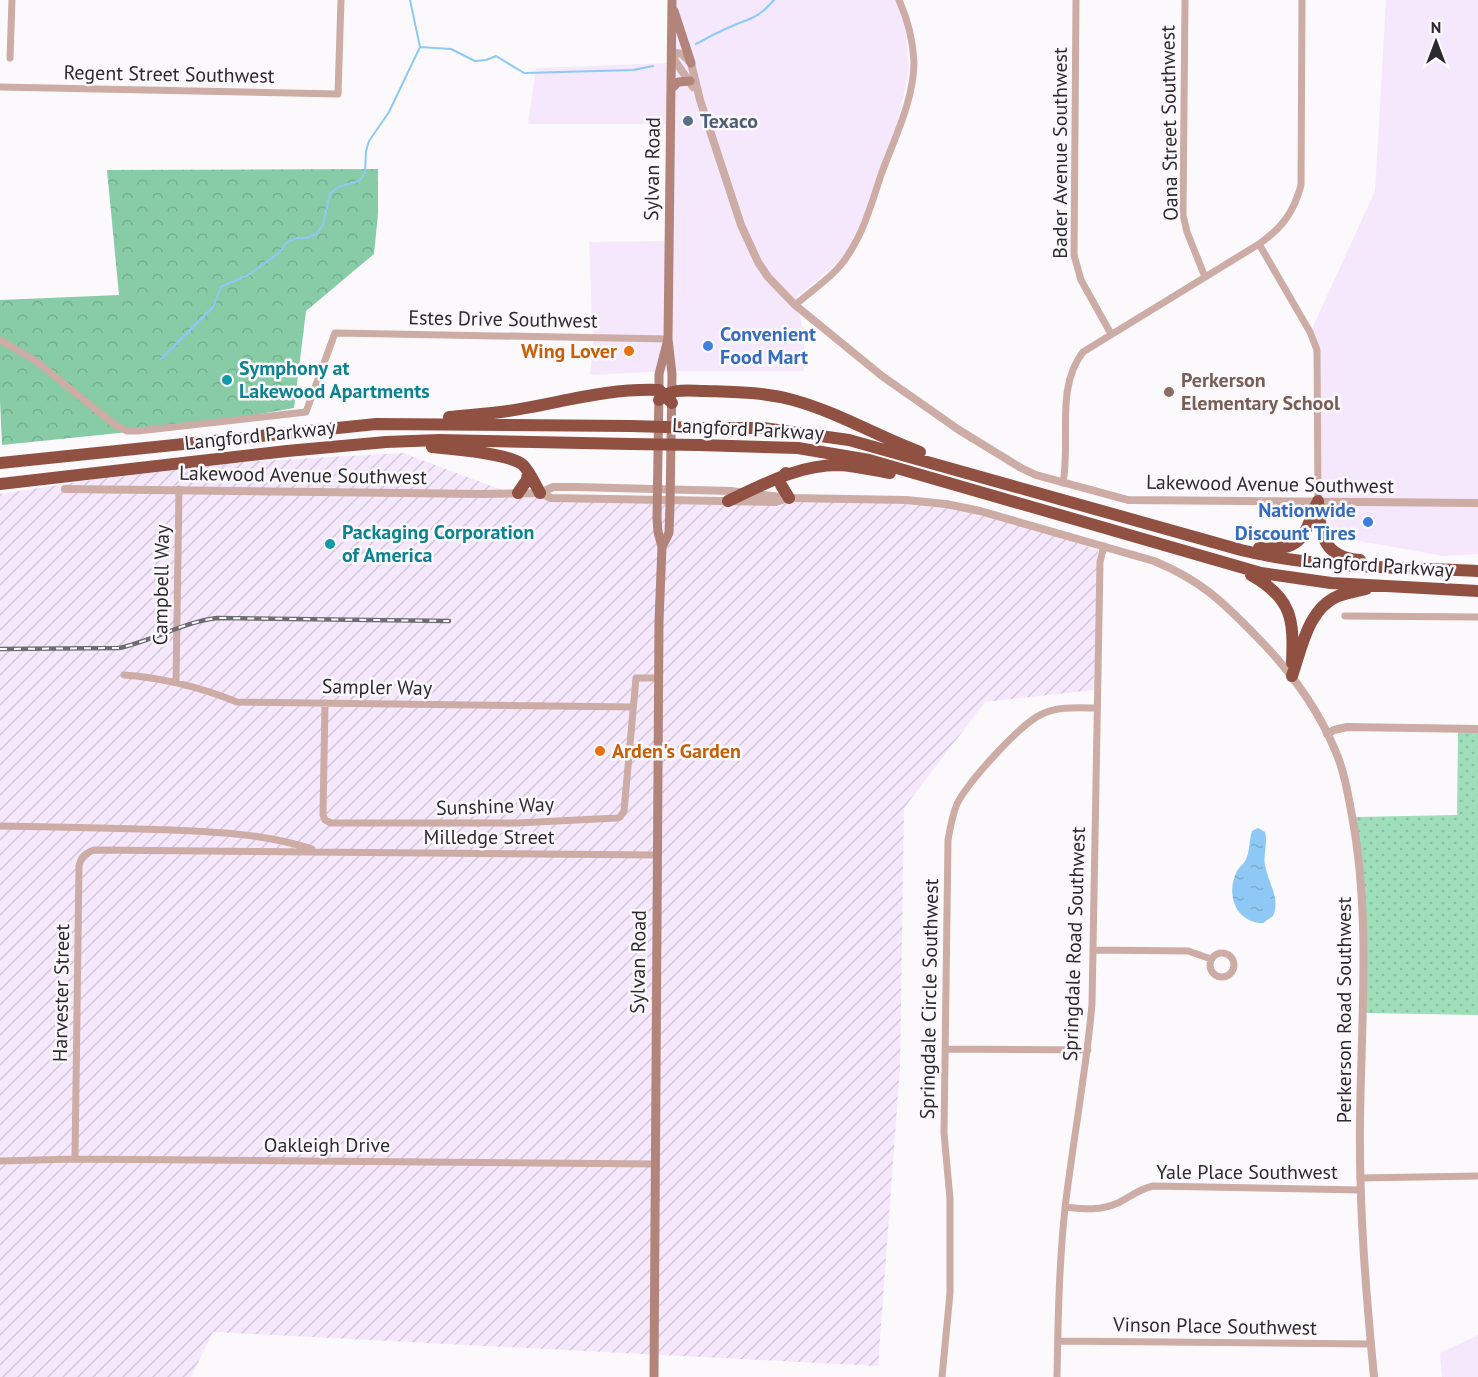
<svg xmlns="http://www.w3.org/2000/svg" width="1478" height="1377" viewBox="0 0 1478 1377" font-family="'PT Sans',sans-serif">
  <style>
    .built { fill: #f5e8fd }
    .industrial { fill: url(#industrial-furrows) }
    .forest { fill: url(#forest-crowns) }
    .park { fill: url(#park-dots) }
    .water { fill: url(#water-ripples) }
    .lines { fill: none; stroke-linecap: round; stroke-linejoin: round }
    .stream { stroke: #8ec9f5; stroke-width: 2 }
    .minor { stroke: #ccaca4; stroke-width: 7 }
    .tertiary { stroke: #ccaca4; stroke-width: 8 }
    .secondary { stroke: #b3857a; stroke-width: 9 }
    .motorway { stroke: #905142; stroke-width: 12 }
    .rail-casing { stroke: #6f6b72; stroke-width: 4.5 }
    .rail { stroke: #fcf9fd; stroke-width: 2; stroke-dasharray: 7; stroke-linecap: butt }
    .motorway-bridge { stroke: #905142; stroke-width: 12 }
    .service-dot { fill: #5c6f8a; stroke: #fcf9fd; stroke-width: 2 }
    .shop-dot { fill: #3f7fe0; stroke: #fcf9fd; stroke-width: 2 }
    .food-dot { fill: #e8710a; stroke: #fcf9fd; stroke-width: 2 }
    .culture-dot { fill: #0f9aa8; stroke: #fcf9fd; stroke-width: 2 }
    .education-dot { fill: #8d6e63; stroke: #fcf9fd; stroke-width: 2 }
    .labels { text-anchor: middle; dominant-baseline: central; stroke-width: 5; stroke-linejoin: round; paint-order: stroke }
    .street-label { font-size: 20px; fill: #2e2931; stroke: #fcf9fd }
    .service-label { font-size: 20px; font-weight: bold; fill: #4e5e75; stroke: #fcf9fd; text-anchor: start }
    .shop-label { font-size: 20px; font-weight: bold; fill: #366cbe; stroke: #fcf9fd; text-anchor: start }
    .food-label { font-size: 20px; font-weight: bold; fill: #c56008; stroke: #fcf9fd; text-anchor: end }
    .culture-label { font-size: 20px; font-weight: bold; fill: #0d838f; stroke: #fcf9fd; text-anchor: start }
    .education-label { font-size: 20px; font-weight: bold; fill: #785e54; stroke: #fcf9fd; text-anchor: start }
  </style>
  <defs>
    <pattern id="industrial-furrows" width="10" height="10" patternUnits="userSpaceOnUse" patternTransform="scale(1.5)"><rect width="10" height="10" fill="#f5e8fd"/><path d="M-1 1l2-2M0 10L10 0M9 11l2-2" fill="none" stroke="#d2c7d9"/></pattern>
    <pattern id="forest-crowns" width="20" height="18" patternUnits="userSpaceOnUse" patternTransform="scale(1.5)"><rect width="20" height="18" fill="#88cca7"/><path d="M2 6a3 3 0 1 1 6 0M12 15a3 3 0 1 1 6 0" fill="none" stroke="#76af90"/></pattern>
    <pattern id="park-dots" width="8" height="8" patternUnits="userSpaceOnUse" patternTransform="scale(1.5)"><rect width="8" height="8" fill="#9edeba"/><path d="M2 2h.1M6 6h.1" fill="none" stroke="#88bea0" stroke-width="1.8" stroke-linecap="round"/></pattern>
    <pattern id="water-ripples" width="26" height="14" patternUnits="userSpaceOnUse" patternTransform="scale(1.5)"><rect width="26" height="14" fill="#8ec9f5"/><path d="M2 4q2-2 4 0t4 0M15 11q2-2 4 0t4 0" fill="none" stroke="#7badd2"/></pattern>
  </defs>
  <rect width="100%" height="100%" fill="#fcf9fd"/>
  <path class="built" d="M669,0H897L904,10L909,71L888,164L844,257L796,298L804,334V371H671L590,375L593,343L589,242L670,241L669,124H528L536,68L670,63Z
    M1386,0H1478V554L1444,556L1319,534L1318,377L1310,333L1375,191Z
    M1478,1335V1377H1442L1440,1353Z"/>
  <path class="industrial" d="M403,453L521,497L958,504L1098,550L1094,690L985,702L904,808L900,1067L878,1366L213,1332L191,1377H0V494L189,465Z"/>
  <path class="forest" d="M378,169V214L374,254L306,311L294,408L197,425L2,445L0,401V300L119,295L107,170Z"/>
  <path class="park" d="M1458,731H1478V1015L1366,1013L1356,817L1457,815Z"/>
  <path class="water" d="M1258,828L1265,832C1268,843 1263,854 1265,865C1268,883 1281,898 1273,916L1263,923C1236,923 1225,894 1237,871C1239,867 1244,864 1246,859C1250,851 1249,840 1252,831Z"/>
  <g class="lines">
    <path class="stream" d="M696,44C707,38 718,32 730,27C752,17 756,20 774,0
      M420,47L451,49L475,61L486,60L496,56L524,73L633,70L653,66
      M161,359L213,307L221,287L250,274L280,252L286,243L296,238H307L316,234L323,225L330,194L338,187L359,181L365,173L366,151L369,141L389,112L420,47L410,0"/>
    <path class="minor" d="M1076,0L1074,255L1081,280L1111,334
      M1185,0L1183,215L1187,232L1205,277
      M10,58L12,0
      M0,87L338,94L341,0
      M1259,244L1310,332L1317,350L1318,501
      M795,305C812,290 836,275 848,255C864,231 872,202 881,175C894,139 914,100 914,62C913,40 908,20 899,0
      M0,340L36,361L115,425L127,431H138L306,412L335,333H337L668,339
      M1063,483C1071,440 1055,388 1083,352L1259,244C1282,228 1294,212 1301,185L1302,0
      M1345,616L1478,617
      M124,675C164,678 200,687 237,702L633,707
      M176,681L179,489
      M325,703L323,815L325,820L331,823H517L617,818L620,817L624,811L636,678H659
      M0,826C57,827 114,828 171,830C219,832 265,834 312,849
      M1093,950L1188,951L1211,959
      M1210 965a12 12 0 1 1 24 0a12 12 0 1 1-24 0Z
      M945,1049L1088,1050
      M75,1159L79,866C81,857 85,853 94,850L657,855
      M0,1161L75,1159L654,1164
      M1360,1178L1478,1176
      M1065,1207C1084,1209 1100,1211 1118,1203C1132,1196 1137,1190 1153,1186L1361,1190
      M1058,1341L1371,1344
      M942,1377L950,1293V1199L944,1133L948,840C950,828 952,816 957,804C968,782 1020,724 1042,714C1059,706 1079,708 1097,708
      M1057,1377C1058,1321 1059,1264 1065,1208C1073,1140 1086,1073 1092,1004L1100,562L1104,546"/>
    <path class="tertiary" d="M671,55L676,53L682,54L691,63L700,100L741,225L758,262L768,277L795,305L882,376L959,430L1021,468L1036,475L1128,500L1478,503
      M671,55L693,87
      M65,489L483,494L540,493L553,487H576L731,491L789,498L906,500L946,504L980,511L1154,561C1200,580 1221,600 1255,635C1288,668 1317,707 1335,750C1344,770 1348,794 1352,816C1371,917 1361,1021 1360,1124C1359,1208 1366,1293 1374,1377
      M540,493L551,498L776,502L782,500
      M1327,734L1334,730L1347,727L1478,729"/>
    <path class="secondary" d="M674,11L691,63
      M671,89L678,82L690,81
      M662,547L669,533L670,505L672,374L668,339L672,0
      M654,1377L659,621L662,547L658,532L657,518L659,390V374L668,339"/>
    <path class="motorway" d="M659,400C672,387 689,391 706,391C735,392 764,392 793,400C837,412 877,436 920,452
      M449,417C469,415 489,414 508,411C560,403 606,388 659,390L672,403
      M702,428H763L849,440L1241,550C1319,569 1398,567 1478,571
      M699,445L798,448L869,460L1261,573L1331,583L1478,591
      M432,447C452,449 509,453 523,465C530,472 535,484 540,493
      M0,463L376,424L630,426
      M786,473L780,479L781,485L789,498
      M0,484L287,451L386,442L439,440L631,444
      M518,493L527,480L528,472
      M728,501C764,484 798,465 839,465C856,466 873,470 890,473
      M1318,501C1320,532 1322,558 1360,560
      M1259,548C1300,551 1303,540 1316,505
      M1251,575C1292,598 1294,619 1292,663
      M1292,676C1302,647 1308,609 1338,596C1347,593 1357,591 1366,589"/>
    <g class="rail-casing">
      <path id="rail" d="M0,649L119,648C152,641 183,622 217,618L449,621"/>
    </g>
    <use href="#rail" class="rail"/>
    <path class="motorway-bridge" d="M630,426L702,428
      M631,444L699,445"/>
  </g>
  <circle class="service-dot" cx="688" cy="121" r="6"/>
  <g class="shop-dot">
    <circle cx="708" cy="346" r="6"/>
    <circle cx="1368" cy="522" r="6"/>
  </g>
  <g class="food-dot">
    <circle cx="629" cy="351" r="6"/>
    <circle cx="600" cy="751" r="6"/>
  </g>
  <g class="culture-dot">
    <circle cx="227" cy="380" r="6"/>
    <circle cx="330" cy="544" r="6"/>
  </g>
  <circle class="education-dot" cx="1169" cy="392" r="6"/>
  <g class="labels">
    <g class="street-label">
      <text transform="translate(169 74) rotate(1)">Regent Street Southwest</text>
      <text transform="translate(1169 123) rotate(-91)">Oana Street Southwest</text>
      <text transform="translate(1060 153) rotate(-90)">Bader Avenue Southwest</text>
      <text transform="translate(652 169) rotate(-89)">Sylvan Road</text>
      <text transform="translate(503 319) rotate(1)">Estes Drive Southwest</text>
      <text transform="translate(748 429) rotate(3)">Langford Parkway</text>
      <text transform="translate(260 435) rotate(-6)">Langford Parkway</text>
      <text transform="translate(303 475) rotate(1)">Lakewood Avenue Southwest</text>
      <text transform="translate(1270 484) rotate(1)">Lakewood Avenue Southwest</text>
      <text transform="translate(1378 565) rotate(4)">Langford Parkway</text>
      <text transform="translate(161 585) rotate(-89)">Campbell Way</text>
      <text transform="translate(377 687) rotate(1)">Sampler Way</text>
      <text transform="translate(495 806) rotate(-2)">Sunshine Way</text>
      <text x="489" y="837">Milledge Street</text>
      <text transform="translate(1074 944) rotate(-88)">Springdale Road Southwest</text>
      <text transform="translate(638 962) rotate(-89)">Sylvan Road</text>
      <text transform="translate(61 993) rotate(-89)">Harvester Street</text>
      <text transform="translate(929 999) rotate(-89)">Springdale Circle Southwest</text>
      <text transform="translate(1344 1010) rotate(-90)">Perkerson Road Southwest</text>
      <text x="327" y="1145">Oakleigh Drive</text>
      <text x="1247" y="1172">Yale Place Southwest</text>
      <text transform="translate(1215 1326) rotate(1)">Vinson Place Southwest</text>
    </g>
    <g class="service-label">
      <text x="700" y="121">Texaco</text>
    </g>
    <g class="shop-label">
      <text x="720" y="334">Convenient<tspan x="720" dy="23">Food Mart</tspan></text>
      <text x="1356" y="510" text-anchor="end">Nationwide<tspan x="1356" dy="23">Discount Tires</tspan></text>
    </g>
    <g class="food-label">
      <text x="617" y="351">Wing Lover</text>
      <text x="612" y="751" text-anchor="start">Arden's Garden</text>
    </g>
    <g class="culture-label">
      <text x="239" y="368">Symphony at<tspan x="239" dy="23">Lakewood Apartments</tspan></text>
      <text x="342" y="532">Packaging Corporation<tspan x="342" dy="23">of America</tspan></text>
    </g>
    <g class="education-label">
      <text x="1181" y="380">Perkerson<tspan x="1181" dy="23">Elementary School</tspan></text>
    </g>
  </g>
  <g transform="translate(1436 42)" stroke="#fcf9fd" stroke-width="4.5" paint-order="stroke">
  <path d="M0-4.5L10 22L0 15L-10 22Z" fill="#2e2931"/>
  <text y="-9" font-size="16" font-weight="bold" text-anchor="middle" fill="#2e2931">N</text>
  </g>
</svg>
